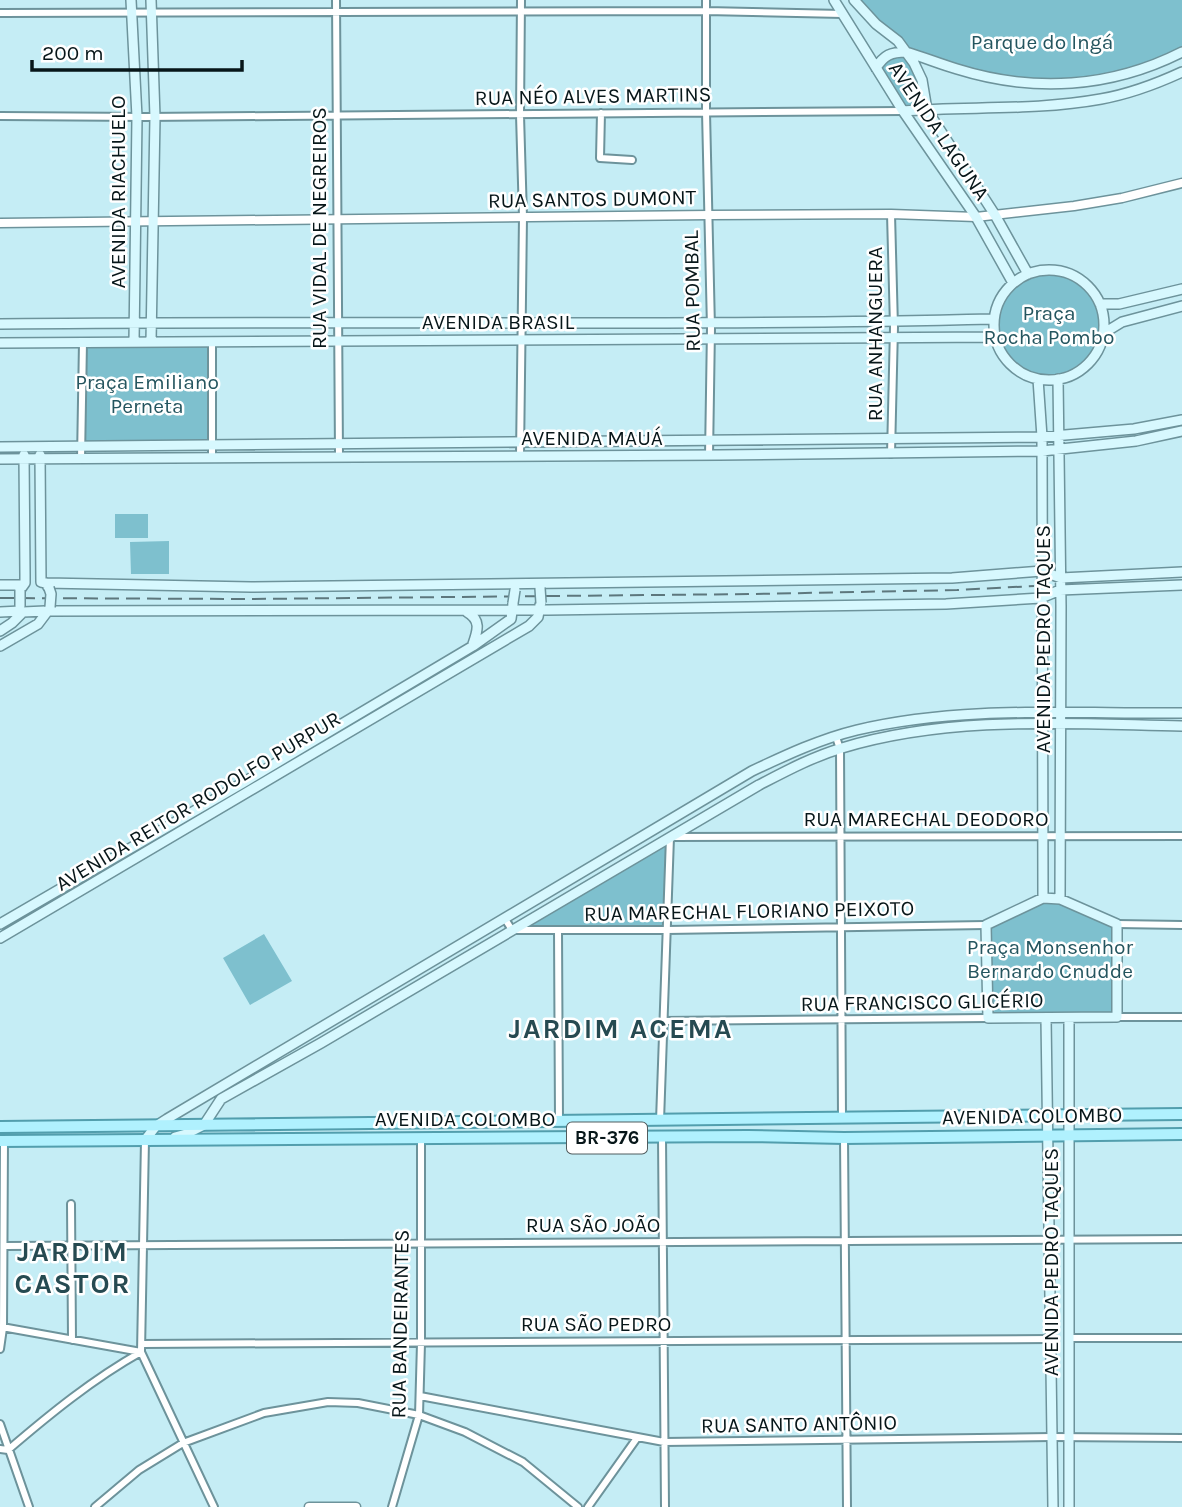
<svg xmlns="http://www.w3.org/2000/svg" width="1182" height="1507" viewBox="0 0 1182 1507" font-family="Karla,sans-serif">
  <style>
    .green { fill: #7ec0ce }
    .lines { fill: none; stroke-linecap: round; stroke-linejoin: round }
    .minor-casing { stroke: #6d939b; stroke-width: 10 }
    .tertiary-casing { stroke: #6d939b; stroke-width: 11 }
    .secondary-casing { stroke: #6d939b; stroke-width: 12 }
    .primary-casing { stroke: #529ead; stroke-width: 14 }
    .minor { stroke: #fff; stroke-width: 6 }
    .tertiary { stroke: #fff; stroke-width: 8 }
    .secondary { stroke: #d7f8fe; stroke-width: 9 }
    .primary { stroke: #b0f1fe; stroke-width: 10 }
    .rail { stroke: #5d777d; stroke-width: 2; stroke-dasharray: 14 7; stroke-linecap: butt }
    .secondary-bridge-casing { stroke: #6d939b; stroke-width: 12; stroke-linecap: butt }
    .secondary-bridge { stroke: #d7f8fe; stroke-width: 9 }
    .labels { text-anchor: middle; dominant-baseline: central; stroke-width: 5; stroke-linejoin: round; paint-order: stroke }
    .shield { fill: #fff; stroke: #515c5e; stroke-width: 2 }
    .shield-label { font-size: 19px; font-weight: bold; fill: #071619 }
    .park-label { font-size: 21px; fill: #24555f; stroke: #fff }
    .street-label { font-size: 21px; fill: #071619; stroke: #fff }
    .district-label { font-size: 28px; font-weight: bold; letter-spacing: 2px; fill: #264a51; stroke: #fff }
  </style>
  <rect width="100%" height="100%" fill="#c5edf5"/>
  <path class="green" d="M854,0H1182V52L1126,75L1022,83L907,52L914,63L927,110L903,111L876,68L883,57L905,52Z
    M994 325a55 55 0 1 1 110 0a55 55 0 1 1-110 0Z
    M212,341L213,446H82L83,342Z
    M115,514H148V538H115Z
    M169,541V574H131L130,542Z
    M670,837L667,930H512Z
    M1047,898L1117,924V1017L988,1018L986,925Z
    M264,934L292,981L250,1005L223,958Z"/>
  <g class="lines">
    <g class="minor-casing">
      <path id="minor" d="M336,0L339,456
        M706,0V112L711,328L709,456
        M0,13L706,11L843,14
        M601,113L600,158L632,160
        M0,116L145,117L903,111
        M891,214L894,327L891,454
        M212,341V458
        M520,456L523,217L520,115L521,0
        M81,459L83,342
        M836,737L840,749L842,1118
        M672,837L1182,836
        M505,919L512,930H667L986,925
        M1117,924L1182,925
        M558,930L559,1121
        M1117,1017H1182
        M663,1021L988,1018
        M660,1121L670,837
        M662,1137L665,1507
        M844,1138L847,1507
        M145,1140L141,1352L214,1507
        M71,1204L72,1340
        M5,1246L1182,1239
        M2,1327L141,1352
        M1069,1338H1182
        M142,1344L1050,1339
        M0,1349L3,1328L4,1141
        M420,1396L664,1442L1052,1437L1182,1438
        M0,1424L29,1507
        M0,1449L8,1450C50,1414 93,1379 141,1352
        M95,1507L139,1470L183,1443L264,1413L328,1402L358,1403L419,1415L465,1432L523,1462L578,1507
        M392,1507L419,1415L421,1343V1139
        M588,1507L637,1438"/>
    </g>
    <g class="tertiary-casing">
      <path id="tertiary" d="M0,223L709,215L891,214L976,217L1074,206L1122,198L1182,183
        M309,1507H356"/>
    </g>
    <g class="secondary-casing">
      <path id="secondary" d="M131,0L137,117L134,342
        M834,0L903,111L976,217L1013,283
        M854,0L876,24L898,41L914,63L922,80L927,110L995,215L1028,274
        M876,68C884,55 891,52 906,52C923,57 940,64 957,69C1034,93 1111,88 1182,52
        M903,111C969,106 1035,111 1101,99C1129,94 1156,84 1182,72
        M994 325a55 55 0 1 1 110 0a55 55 0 1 1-110 0Z
        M1100,304H1119L1182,289
        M0,324C331,320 663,327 994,319
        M1104,333L1122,322L1182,306
        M151,342L155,117L151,0
        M0,343L995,337
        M1038,379L1042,437L1043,898
        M1058,379L1061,606L1060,899
        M0,447L1042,437L1134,429L1182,420
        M40,455L41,582L46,583L48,587
        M0,459L719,455L1042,451L1136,441L1182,431
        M46,583L251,587L952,578L1042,571L1061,578L1182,572
        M0,585H22
        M20,590L25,583V574L24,455
        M48,611L548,610L946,604L1041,598L1060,590L1182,585
        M0,612L21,611
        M23,612L45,611
        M467,612C481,620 478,630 473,644
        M0,631L12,623L23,612
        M0,646L38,624L50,608
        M1043,898L1060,899L1117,924V1017L988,1018L986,925Z
        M0,924L246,781L473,646L511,619L513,604
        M0,938L529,626L538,617L540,605
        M1046,1018L1053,1507
        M1069,1018V1507
        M175,1137L186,1134L204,1125L221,1099L321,1043L759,785C786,771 812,757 842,748C951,715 1069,724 1182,726
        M145,1140L156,1126L167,1119L752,771C786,755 820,739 857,730C962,705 1074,714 1182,713"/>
    </g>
    <g class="primary-casing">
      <path id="primary" d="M0,1127L1182,1114
        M0,1141L748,1136L844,1138L1182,1134"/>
    </g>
    <use href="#minor" class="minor"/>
    <use href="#tertiary" class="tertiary"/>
    <use href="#secondary" class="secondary"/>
    <use href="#primary" class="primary"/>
    <path class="rail" d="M0,598L252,599L755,594L957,590L1034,586"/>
    <g class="secondary-bridge-casing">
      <path id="secondary-bridge" d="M49,588L51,594L50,607
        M540,588L541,603
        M513,603L515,590
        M20,606V590"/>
    </g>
    <use href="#secondary-bridge" class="secondary-bridge"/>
  </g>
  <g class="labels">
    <rect class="shield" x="567" y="1122.5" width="80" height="31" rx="5"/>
    <g class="shield-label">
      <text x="607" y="1138">BR-376</text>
    </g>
    <g class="park-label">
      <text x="1042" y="42">Parque do Ingá</text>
      <text x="1049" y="313">Praça<tspan x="1049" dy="24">Rocha Pombo</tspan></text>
      <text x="147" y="382">Praça Emiliano<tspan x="147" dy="24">Perneta</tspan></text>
      <text x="1050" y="947">Praça Monsenhor<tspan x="1050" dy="24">Bernardo Cnudde</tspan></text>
    </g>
    <g class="street-label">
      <text transform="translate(593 96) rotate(-1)">RUA NÉO ALVES MARTINS</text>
      <text transform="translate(939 131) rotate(56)">AVENIDA LAGUNA</text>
      <text transform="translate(118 192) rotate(-90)">AVENIDA RIACHUELO</text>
      <text transform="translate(592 199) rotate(-1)">RUA SANTOS DUMONT</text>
      <text transform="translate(319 228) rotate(-90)">RUA VIDAL DE NEGREIROS</text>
      <text transform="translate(692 291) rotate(-91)">RUA POMBAL</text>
      <text x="498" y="322">AVENIDA BRASIL</text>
      <text transform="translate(875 334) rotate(-90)">RUA ANHANGUERA</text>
      <text x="592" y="438">AVENIDA MAUÁ</text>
      <text transform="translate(1043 639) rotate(-90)">AVENIDA PEDRO TAQUES</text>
      <text transform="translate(198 801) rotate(-31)">AVENIDA REITOR RODOLFO PURPUR</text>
      <text x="926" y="819">RUA MARECHAL DEODORO</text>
      <text transform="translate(749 911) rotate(-1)">RUA MARECHAL FLORIANO PEIXOTO</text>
      <text transform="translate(922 1002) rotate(-1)">RUA FRANCISCO GLICÉRIO</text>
      <text transform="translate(1032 1116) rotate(-1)">AVENIDA COLOMBO</text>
      <text x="465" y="1119">AVENIDA COLOMBO</text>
      <text x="593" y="1225">RUA SÃO JOÃO</text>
      <text transform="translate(1051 1262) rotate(-90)">AVENIDA PEDRO TAQUES</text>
      <text transform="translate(400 1324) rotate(-89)">RUA BANDEIRANTES</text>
      <text x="596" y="1324">RUA SÃO PEDRO</text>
      <text transform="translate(799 1424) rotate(-1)">RUA SANTO ANTÔNIO</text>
    </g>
    <g class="district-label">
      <text x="621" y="1028">JARDIM ACEMA</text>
      <text x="73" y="1251">JARDIM<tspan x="73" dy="32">CASTOR</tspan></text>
    </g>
  </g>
  <path d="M32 60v10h210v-10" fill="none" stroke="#071619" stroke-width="3.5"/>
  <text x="42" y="60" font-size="21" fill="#071619" stroke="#ffffff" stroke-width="5" paint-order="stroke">200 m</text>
</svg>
